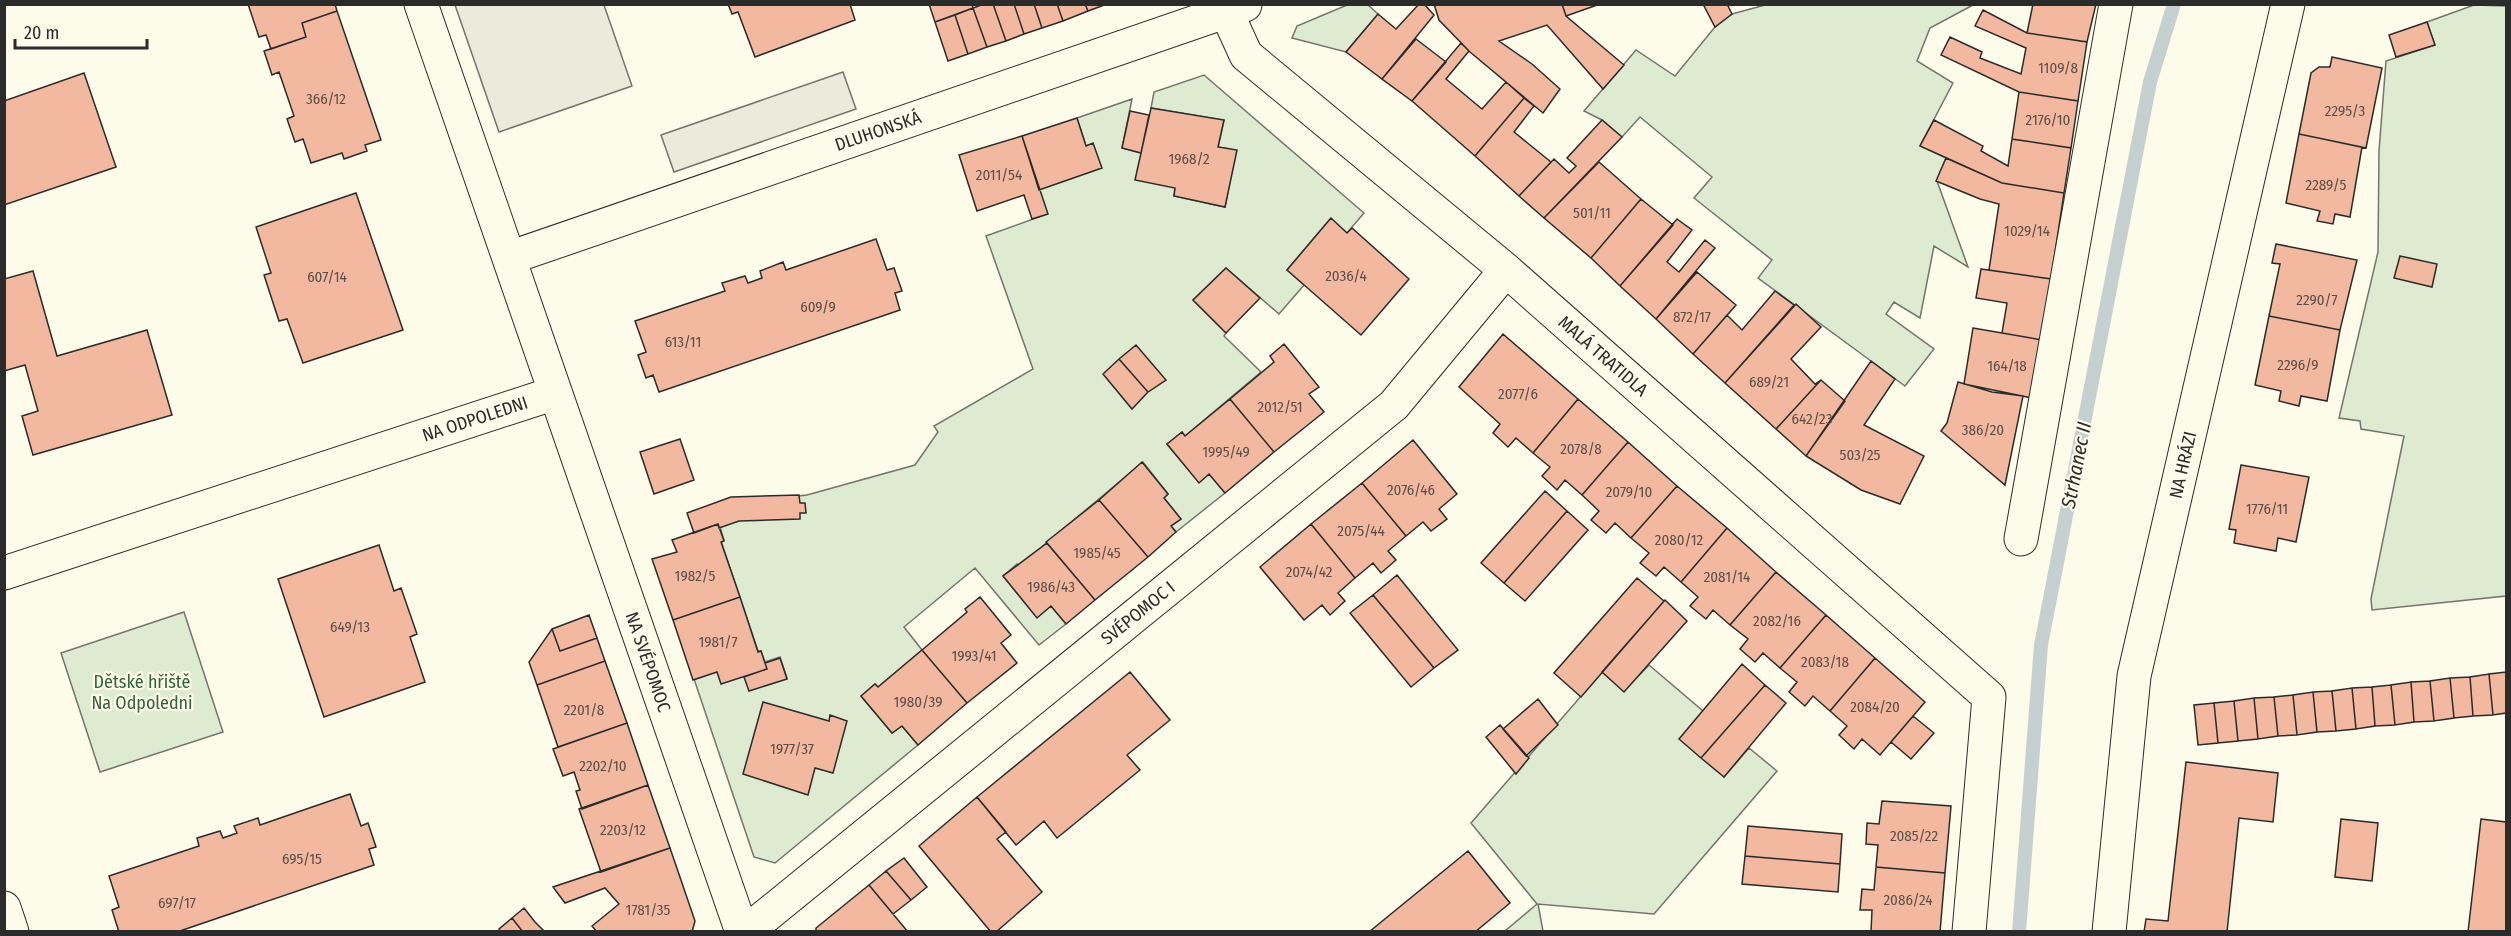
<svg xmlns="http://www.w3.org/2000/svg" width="2511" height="936" viewBox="0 0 2511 936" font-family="'Fira Sans Condensed',sans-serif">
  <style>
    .green { fill: #deebd1; stroke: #74746e; stroke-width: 1.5 }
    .parking { fill: #eceadb; stroke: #74746e; stroke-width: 1.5 }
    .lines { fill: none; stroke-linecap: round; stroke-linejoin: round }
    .stream { stroke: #c7d0d0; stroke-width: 14 }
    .building { fill: #f2b8a0; stroke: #2b2b2b; stroke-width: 1.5 }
    .street-casing { stroke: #2b2b2b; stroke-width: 35 }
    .street { stroke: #fdfbea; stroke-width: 33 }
    .labels { text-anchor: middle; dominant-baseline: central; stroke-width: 4.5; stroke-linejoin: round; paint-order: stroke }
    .number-label { font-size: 15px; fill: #5d4e48 }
    .street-label { font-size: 18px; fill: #2b2b2b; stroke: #fdfbea }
    .park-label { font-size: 18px; fill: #34623c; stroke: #fdfbea }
    .water-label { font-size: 20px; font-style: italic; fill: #2b2b2b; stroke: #fdfbea }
  </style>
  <rect width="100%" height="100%" fill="#fdfbea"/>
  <path class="green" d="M1347,5H1368L1378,14L1346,52L1292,38L1297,26Z
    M1765,5H1973L1930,28L1917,61L1953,83L1920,146L1946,158L1937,181L1968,267L1934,246L1920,318L1894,302L1886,314L1934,349L1905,386L1758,278L1772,260L1694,198L1712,177L1640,117L1622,137L1602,120L1584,111L1636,50L1675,76L1719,22L1732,14Z
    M2474,5L2506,6V596L2372,610L2371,599L2404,436L2361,429L2360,421L2339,418L2378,252L2379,151L2386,61L2435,45L2427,22Z
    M1204,75L1364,213L1347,233L1330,219L1287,270L1304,285L1279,314L1226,268L1193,300L1226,333L1224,336L1261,372L1185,436L1182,432L1167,444L1199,482L1209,474L1225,493L1176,532L1171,526L1181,519L1164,498L1168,494L1143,462L1019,566L1017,564L1003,576L1037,617L1051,606L1066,624L1039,645L975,568L904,627L922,650L878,687L875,684L861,696L892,733L902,726L918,745L775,863L754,857L694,679L718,671L744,676L750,690L787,678L780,657L765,662L761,651H758L721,541L724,540L720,527L781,498L807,495L915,465L938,432L934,426L1033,369L986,236L1047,214L1039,190L1093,144L1086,146L1077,118L1132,99L1122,148L1141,153L1175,188L1174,196L1225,207L1236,150L1218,147L1224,120L1151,108L1154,92Z
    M184,612L223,732L100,772L61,653Z
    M1649,665L1703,711L1724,777L1749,748L1777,771L1654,914L1538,904L1543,931H1505L1537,904L1471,823L1602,672L1624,691Z"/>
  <path class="parking" d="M455,5H604L632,86L499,132Z
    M843,72L856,109L674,172L661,135Z"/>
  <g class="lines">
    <path class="stream" d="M2019,932L2041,645L2150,82L2174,4"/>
  </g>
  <path class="building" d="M248,4H335L337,11L302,23L306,37L271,49L266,35L259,37Z
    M728,4H850L855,20L755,57L738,12L732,14Z
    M929,4H972L973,8L935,22Z
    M984,4H993L1006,41L987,47L973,8Z
    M993,4H1014L1024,34L1006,41Z
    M1014,4H1034L1042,28L1024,34Z
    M1034,4H1057L1063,21L1042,28Z
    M1057,4H1085L1088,11L1063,21Z
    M1085,4H1107L1088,11Z
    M1419,4H1424L1434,15L1382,79L1346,52L1378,14L1396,29Z
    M1434,4H1562L1566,16L1624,65L1603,89L1547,25L1499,41L1532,64L1560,89L1543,113L1470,52L1439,20Z
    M1562,4H1600L1566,16Z
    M1703,4H1727L1732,14L1715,27Z
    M2033,4H2096L2087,42L2027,33Z
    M973,8L987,47L968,54L955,15Z
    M1983,10L2027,33L2087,42L2078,101L2019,92L1941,55L1950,37L1982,52L1980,58L2021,74L2026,48L1975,26Z
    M337,11L381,140L365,145L367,151L344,159L342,153L311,163L303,139L295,142L287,119L294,116L279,72L272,75L264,51L306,37L302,23Z
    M955,15L968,54L948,61L935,22Z
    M2427,22L2435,45L2396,57L2389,35Z
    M1416,39L1446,62L1412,101L1382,79Z
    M1461,43L1469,51L1446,79L1482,109L1506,82L1524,98L1475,156L1412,101Z
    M2332,57L2382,68L2366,148L2299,134L2311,73L2319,67H2330Z
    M84,73L116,167L4,205V101Z
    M2019,92L2078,101L2071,148L2012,139Z
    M1524,98L1534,106L1514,132L1551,162L1519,196L1475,156Z
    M1151,108L1224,120L1218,147L1237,150L1225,207L1174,196L1175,188L1135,180Z
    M1130,111L1149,115L1141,153L1122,148Z
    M1077,118L1086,146L1093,143L1102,168L1039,190L1022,136Z
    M1602,120L1622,137L1544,218L1519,196L1554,159L1569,173L1576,166L1567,158Z
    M1934,120L1983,146L1981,151L2008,166L2012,139L2071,148L2064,193L2002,183L1920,146Z
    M2299,134L2362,147L2350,217L2335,214L2333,224L2317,221L2320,211L2286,203Z
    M1022,136L1048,214L1032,219L1024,195L977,211L959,155Z
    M1946,158L2002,183L2064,193L2051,279L1989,270L1999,204L1980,199L1936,181Z
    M1599,162L1641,199L1591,258L1544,218Z
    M356,193L403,330L303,363L287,319L279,321L264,275L271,273L256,227Z
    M1641,199L1673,225L1620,286L1591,258Z
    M1331,218L1347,233L1352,228L1409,279L1361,335L1287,270Z
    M1677,219L1692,230L1667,262L1679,272L1705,240L1715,248L1656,319L1620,286Z
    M876,239L887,270L894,268L902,291L895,293L900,310L659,392L653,375L646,378L638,355L646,352L635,321L725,291L722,283L745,276L748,283L762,278L760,271L783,262L786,270Z
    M2276,244L2357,260L2340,330L2269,316L2280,264L2272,263Z
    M2400,256L2437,264L2432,287L2394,278Z
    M1226,268L1260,298L1226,333L1193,300Z
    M1981,269L2051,279L2042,340L2002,333L2007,303L1976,298Z
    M33,271L57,356L147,330L172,415L33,455L22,416L38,411L25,365L4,371V279Z
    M1697,272L1736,305L1693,354L1656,319Z
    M1775,291L1794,305L1725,383L1693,354L1727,315L1742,330Z
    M1796,304L1821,327L1791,359L1815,384L1821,380L1776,429L1725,383Z
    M2269,316L2340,330L2327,401L2301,396L2299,406L2279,401L2281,391L2255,385Z
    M1973,328L2042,340L2032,398L1964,384Z
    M1503,334L1578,399L1533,453L1516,438L1508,447L1493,433L1500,424L1459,387Z
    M1284,344L1319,387L1309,394L1324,412L1274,452L1230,399L1274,362L1270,356Z
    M1136,345L1166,380L1148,392L1119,359Z
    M1119,359L1148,392L1132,409L1103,374Z
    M1871,361L1895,379L1864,425L1924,456L1900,504L1861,490L1806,456Z
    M1821,380L1845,401L1806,456L1776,429Z
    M1958,382L1992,392L2023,396L2005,485L1941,431L1947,423Z
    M1230,399L1274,452L1225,493L1209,474L1199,483L1167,444L1182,432L1185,436Z
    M1578,399L1628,442L1582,495L1565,480L1557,490L1542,476L1550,467L1533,453Z
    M680,439L694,480L654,494L640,452Z
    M1413,440L1457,494L1439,509L1447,519L1431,531L1423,522L1406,536L1362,483Z
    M1628,442L1677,486L1631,538L1615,523L1606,533L1591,520L1599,511L1582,495Z
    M1142,462L1168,494L1164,498L1181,519L1171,526L1176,532L1148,557L1099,500Z
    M2241,465L2309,477L2296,542L2278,538L2276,551L2234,543L2236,530L2229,529Z
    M1362,483L1406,536L1388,551L1396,560L1381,573L1373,563L1355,578L1311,524Z
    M1677,486L1727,528L1681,582L1664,567L1656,576L1640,563L1649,553L1631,538Z
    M1545,491L1567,511L1504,583L1481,563Z
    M799,495L800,503H805L806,513H800V519L739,521L719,528L718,524L694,533L687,513L731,497Z
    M1099,500L1148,557L1095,600L1046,542Z
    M1567,511L1588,530L1525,601L1504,583Z
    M718,524L724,541L721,542L740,597L673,620L652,559L677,552L672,540Z
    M1311,524L1355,578L1338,593L1345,601L1330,615L1322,605L1304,620L1260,567Z
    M1727,528L1776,572L1730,625L1713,610L1706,619L1690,606L1698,597L1681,582Z
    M1047,543L1095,600L1066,624L1051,606L1037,618L1003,576Z
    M379,545L394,591L401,588L417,634L410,637L425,682L324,717L278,579Z
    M1776,572L1826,615L1780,668L1763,653L1755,662L1740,649L1748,639L1730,625Z
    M1397,575L1458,650L1434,668L1373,595Z
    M1637,578L1664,601L1581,697L1554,673Z
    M1373,595L1434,668L1411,687L1350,613Z
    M740,597L758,652L761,651L767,669L721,684L717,672L693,680L673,620Z
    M980,597L1011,635L1001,643L1017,663L967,703L922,650L967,612L965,609Z
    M1665,600L1687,621L1624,692L1602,672Z
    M589,615L597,638L560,651L552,629Z
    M1826,615L1875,658L1830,711L1813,696L1805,706L1789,692L1797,682L1780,668Z
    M552,629L560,651L597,638L605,661L537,685L529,662Z
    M922,650L967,703L918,745L902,726L892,733L861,696L875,684L878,687Z
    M780,658L787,679L749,691L744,677L767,669L765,663Z
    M1875,658L1925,702L1880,755L1862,739L1854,749L1839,735L1847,726L1830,711Z
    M605,661L627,723L558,747L537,685Z
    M1742,664L1765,685L1701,758L1679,739Z
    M1130,672L1170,720L1127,755L1140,770L1057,838L1044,821L1016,845L977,797Z
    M2506,672V713L2493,715L2489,674Z
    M2489,674L2493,715L2473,716L2470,677Z
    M2470,677L2473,716L2454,718L2450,678Z
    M2450,678L2454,718L2434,721L2430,681Z
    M2430,681L2434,721L2414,722L2411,682Z
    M2411,682L2414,722L2395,725L2391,685Z
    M1765,685L1786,703L1724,777L1701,758Z
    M2391,685L2395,725L2375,726L2372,687Z
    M2372,687L2375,726L2356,729L2352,688Z
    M2352,688L2356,729L2336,731L2332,691Z
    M2332,691L2336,731L2317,732L2313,692Z
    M2313,692L2317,732L2297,735L2293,695Z
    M2293,695L2297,735L2278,736L2274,697Z
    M2274,697L2278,736L2258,739L2254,698Z
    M2254,698L2258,739L2238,741L2234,701Z
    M1538,699L1558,725L1526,756L1503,729Z
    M2234,701L2238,741L2218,743L2214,703Z
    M763,702L829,721L830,715L847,721L833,773L815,768L808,795L743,774Z
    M2214,703L2218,743L2198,745L2194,705Z
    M1913,716L1934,733L1911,759L1891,742Z
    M627,723L648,785L582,809L576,791L580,790L574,772L563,776L553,749Z
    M1500,725L1529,758L1516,774L1486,737Z
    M2186,762L2278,773L2273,822L2239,818L2227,932H2144L2146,919L2168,921Z
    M648,785L670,848L601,872L579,809Z
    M350,794L361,826L368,823L376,847L369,849L374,865L177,932H119L112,910L119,907L109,876L199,846L197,838L220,831L223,838L237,833L234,826L258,818L260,825Z
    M977,797L1006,832L997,839L1042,892L996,932H991L919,846Z
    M1882,801L1951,806L1945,873L1876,867L1878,845L1866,844L1867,823L1879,824Z
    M2341,819L2378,823L2372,881L2335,877Z
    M2481,819L2506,822V932H2468Z
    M1748,826L1842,834L1840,864L1745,856Z
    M670,848L695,921L692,932H597L592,926L619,904L605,888L565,903L553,887Z
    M1468,851L1510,903L1475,932H1369Z
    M1745,856L1840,864L1838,892L1742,884Z
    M904,858L927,887L911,900L886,871Z
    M1876,867L1945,873L1940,932H1871L1872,910H1860L1862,889L1874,890Z
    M886,871L911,900L893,914L869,885Z
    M869,885L908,932H816V928Z
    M524,908L535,922L545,932H523L512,918Z
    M512,918L523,932H501L499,929Z"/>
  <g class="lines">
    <g class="street-casing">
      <path id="street" d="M421,4L742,932
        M1226,11L1246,55L1506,270L1989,697L1969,932
        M509,258L1245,5
        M2021,539L2116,4
        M4,573L555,393
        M4,908L12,932
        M746,932L1394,405L1506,270
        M2109,932L2134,676L2288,4"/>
    </g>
    <use href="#street" class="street"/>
  </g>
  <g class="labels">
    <g class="number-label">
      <text x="2058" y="68">1109/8</text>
      <text x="326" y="99">366/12</text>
      <text x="2345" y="111">2295/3</text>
      <text x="2048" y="120">2176/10</text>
      <text x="1189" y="159">1968/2</text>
      <text x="999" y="175">2011/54</text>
      <text x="2326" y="185">2289/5</text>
      <text x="1592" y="213">501/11</text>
      <text x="2027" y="231">1029/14</text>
      <text x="1346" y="276">2036/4</text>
      <text x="327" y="277">607/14</text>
      <text x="2317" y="300">2290/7</text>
      <text x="818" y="307">609/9</text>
      <text x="1692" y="317">872/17</text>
      <text x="683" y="342">613/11</text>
      <text x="2298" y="365">2296/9</text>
      <text x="2007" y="366">164/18</text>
      <text x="1769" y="382">689/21</text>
      <text x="1518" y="394">2077/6</text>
      <text x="1280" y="407">2012/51</text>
      <text x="1812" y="419">642/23</text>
      <text x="1983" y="430">386/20</text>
      <text x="1581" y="449">2078/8</text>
      <text x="1226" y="452">1995/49</text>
      <text x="1860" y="455">503/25</text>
      <text x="1411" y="490">2076/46</text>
      <text x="1629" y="492">2079/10</text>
      <text x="2267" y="509">1776/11</text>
      <text x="1361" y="531">2075/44</text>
      <text x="1679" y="540">2080/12</text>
      <text x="1097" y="553">1985/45</text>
      <text x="1309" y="572">2074/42</text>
      <text x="695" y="576">1982/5</text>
      <text x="1727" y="577">2081/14</text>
      <text x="1051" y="587">1986/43</text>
      <text x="1777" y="621">2082/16</text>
      <text x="350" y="627">649/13</text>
      <text x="718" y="642">1981/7</text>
      <text x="974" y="656">1993/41</text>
      <text x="1825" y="662">2083/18</text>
      <text x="918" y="702">1980/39</text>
      <text x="1875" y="707">2084/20</text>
      <text x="584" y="710">2201/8</text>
      <text x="792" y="749">1977/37</text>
      <text x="603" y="766">2202/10</text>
      <text x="623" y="830">2203/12</text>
      <text x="1914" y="836">2085/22</text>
      <text x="302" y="859">695/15</text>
      <text x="1908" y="900">2086/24</text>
      <text x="177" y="903">697/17</text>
      <text x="648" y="910">1781/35</text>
    </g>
    <g class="street-label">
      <text transform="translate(878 131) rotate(-19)">DLUHONSKÁ</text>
      <text transform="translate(1603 356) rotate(41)">MALÁ TRATIDLA</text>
      <text transform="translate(475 419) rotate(-18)">NA ODPOLEDNI</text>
      <text transform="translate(2183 465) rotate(-77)">NA HRÁZI</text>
      <text transform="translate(1138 613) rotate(-39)">SVÉPOMOC I</text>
      <text transform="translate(648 662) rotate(71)">NA SVÉPOMOC</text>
    </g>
    <g class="park-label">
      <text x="142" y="682">Dětské hřiště<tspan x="142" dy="21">Na Odpoledni</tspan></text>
    </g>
    <g class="water-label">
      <text transform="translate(2076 465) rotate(-79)">Strhanec II</text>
    </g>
  </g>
  <rect width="2511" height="936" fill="none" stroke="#2b2b2b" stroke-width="12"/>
  <path d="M15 39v9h132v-9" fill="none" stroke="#2b2b2b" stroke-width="3"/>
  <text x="24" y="39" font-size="18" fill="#2b2b2b" stroke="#fdfbea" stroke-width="4.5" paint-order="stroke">20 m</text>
</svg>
